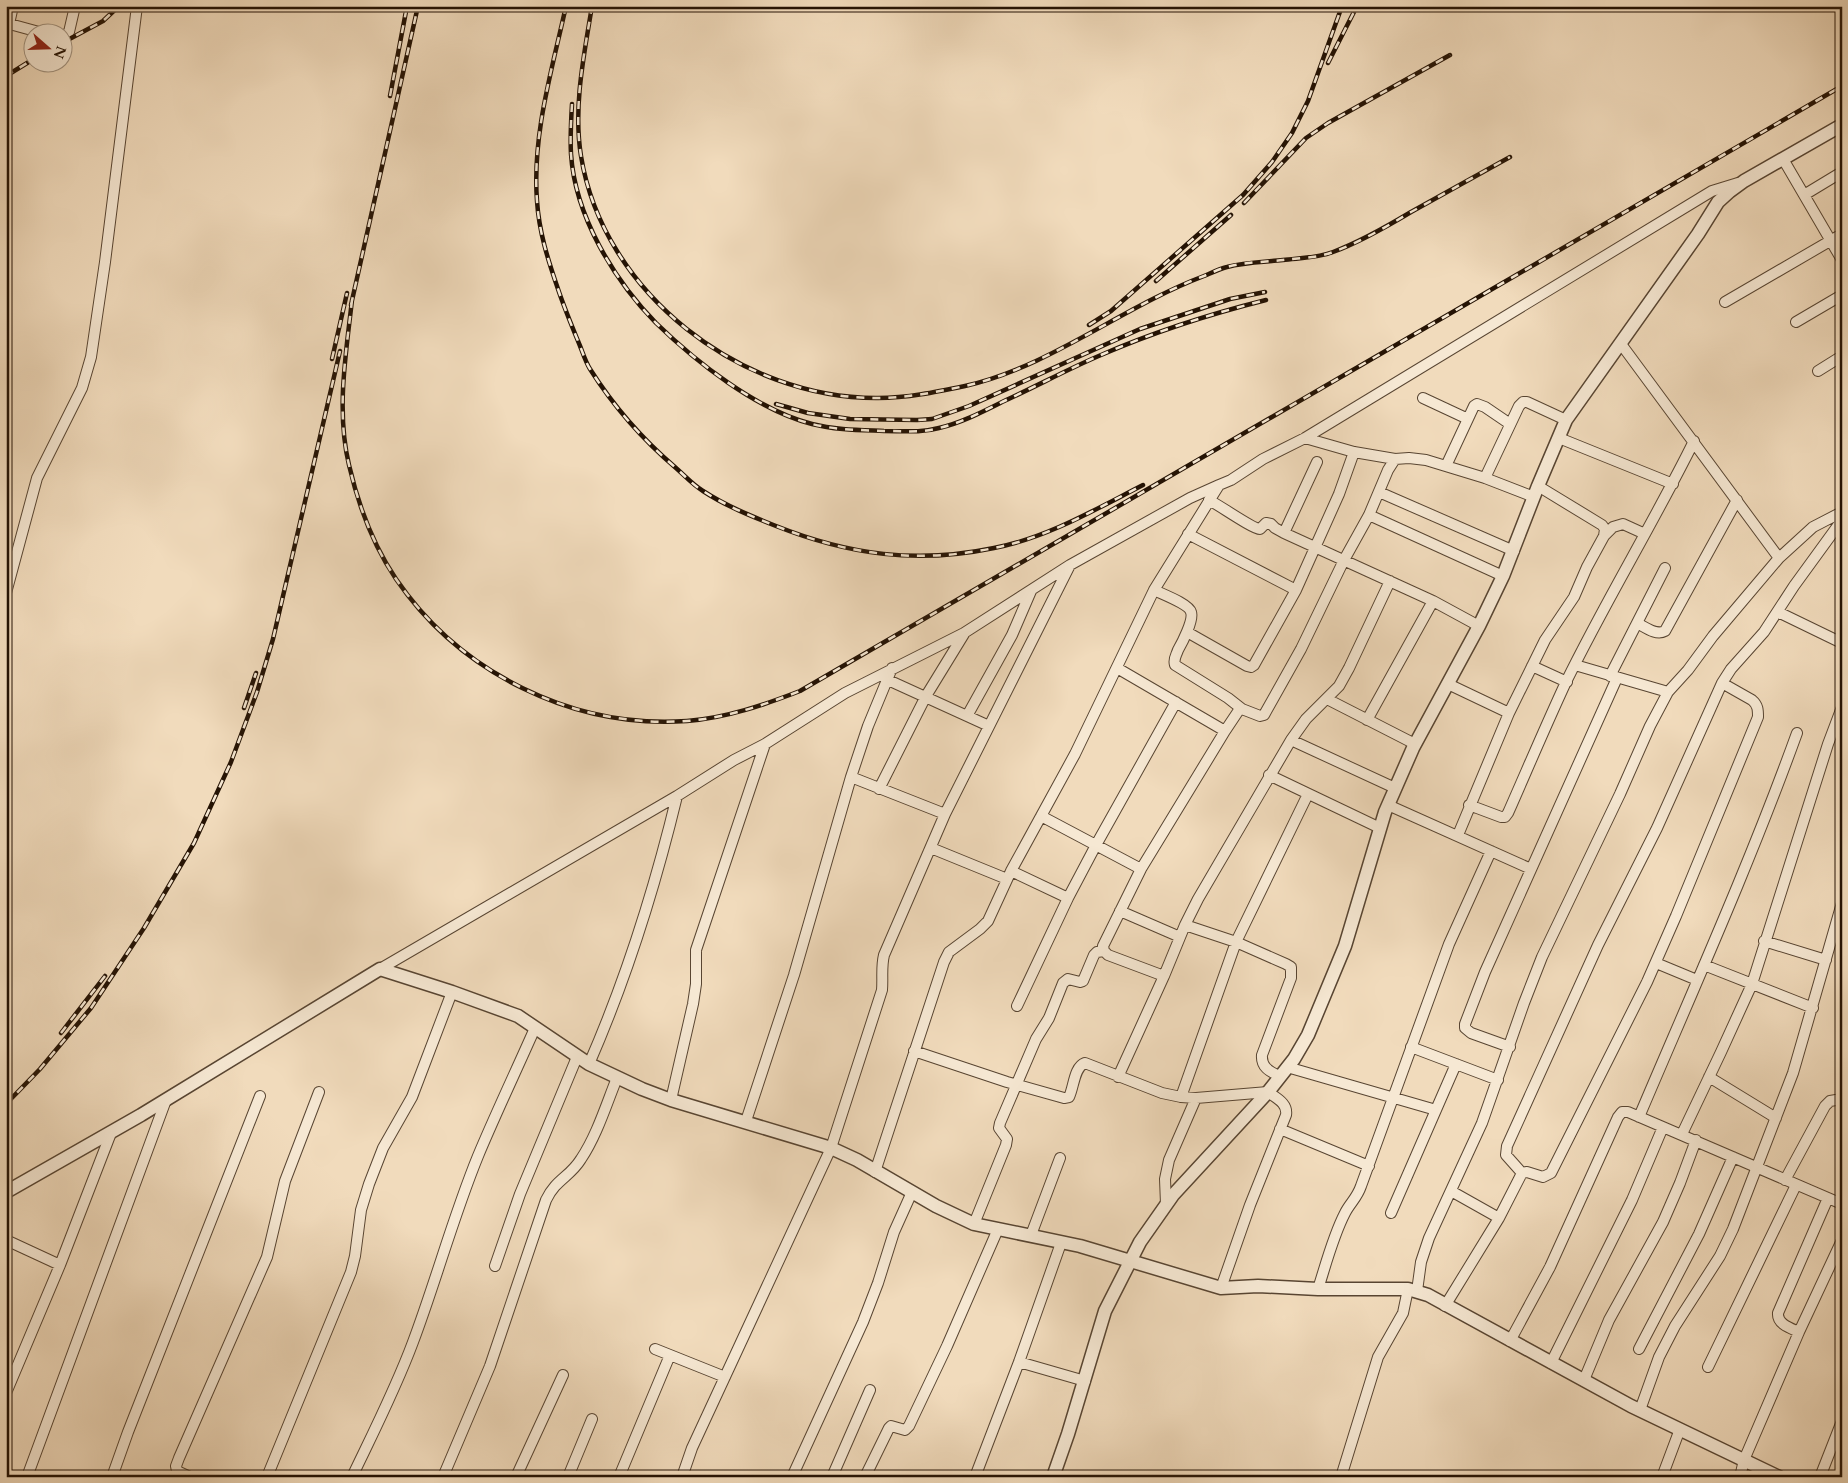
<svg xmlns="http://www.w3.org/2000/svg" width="1848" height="1483" viewBox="0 0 1848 1483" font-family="Cardo,serif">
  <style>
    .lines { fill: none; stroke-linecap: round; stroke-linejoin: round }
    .minor-casing { stroke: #584532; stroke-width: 12 }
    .tertiary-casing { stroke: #584532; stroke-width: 15 }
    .minor { stroke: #f6e8d3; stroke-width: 10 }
    .tertiary { stroke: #f6e8d3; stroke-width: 12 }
    .rail-casing { stroke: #251304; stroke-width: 4.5 }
    .rail { stroke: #f6e8d3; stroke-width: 2.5; stroke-dasharray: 8; stroke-linecap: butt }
  </style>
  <rect width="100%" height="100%" fill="#f1dbbc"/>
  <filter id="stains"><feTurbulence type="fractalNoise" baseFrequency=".004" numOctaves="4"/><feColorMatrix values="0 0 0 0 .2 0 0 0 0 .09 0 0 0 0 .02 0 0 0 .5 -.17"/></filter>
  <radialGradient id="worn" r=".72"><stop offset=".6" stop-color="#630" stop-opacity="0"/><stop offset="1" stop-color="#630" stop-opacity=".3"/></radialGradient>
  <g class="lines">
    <g class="minor-casing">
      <path id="minor" d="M6,23L39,32
        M9,24L13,6
        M62,37L69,32L75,6
        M1783,159L1842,260
        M1804,195L1842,172
        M1725,302L1842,234
        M1796,322L1842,295
        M1621,344L1779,558
        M1818,371L1842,356
        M1423,398L1468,419
        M1305,438L1354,452L1395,459L1409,458L1426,460L1485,478L1534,497
        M1559,438L1673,484
        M1446,466L1474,406L1477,404L1485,407L1510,424
        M1485,478L1519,406L1523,402H1527L1566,420
        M1379,492L1514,551
        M1209,500C1219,505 1253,529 1260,529L1266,523L1271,524L1275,528L1284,533L1433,601L1479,626
        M1369,515L1503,576
        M1284,533L1317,462
        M1188,534L1296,590
        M1604,536L1613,527L1623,524L1645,534
        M1154,590C1162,594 1189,604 1191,612C1194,620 1182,643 1178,650C1176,656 1173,659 1175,665L1228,698L1242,709
        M6,593L37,478L82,388L91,357L105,262L137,6
        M1778,612L1842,643
        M1637,623C1645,627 1656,636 1665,631L1737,500
        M1187,632L1247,666L1251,667L1254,665L1296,590L1339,494L1354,452
        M1575,665L1668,692
        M1532,666L1567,682
        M1117,668L1225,731L1239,710L1242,709L1260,716L1264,715L1301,649L1344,560L1369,515L1388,470L1395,459
        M1610,676L1665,568
        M888,680L989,726
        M1448,684L1509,713
        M1327,699L1415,744
        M967,716L1012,635L1031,591
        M1367,720L1433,601
        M1291,740L1395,788
        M1269,775L1380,828
        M851,777L945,814
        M879,789L926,696L964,634
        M1388,805L1531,869
        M1469,805L1501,817H1505L1508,813C1527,770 1546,725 1566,682C1606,600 1654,522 1694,441
        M1041,816L1141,869
        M1458,835L1509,713L1545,640L1574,597L1587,567L1604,536L1605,529L1602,525L1538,486
        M931,848L1007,879
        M1011,871L1068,898
        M1120,911L1180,937
        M1185,925L1236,942L1286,964L1291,967V978L1262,1055C1261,1067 1269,1071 1279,1076
        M1764,941L1826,960
        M1656,963L1697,980
        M1704,965L1813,1008
        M380,969L677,796L734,760L765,744L845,693L964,633L1070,565L1190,498L1219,485
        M1164,976L1108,955L1104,951L1103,946L1141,869L1225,731
        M1017,1006L1068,898L1096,845L1176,702
        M1411,1047L1498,1080
        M1510,1047L1471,1033L1465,1028V1024L1485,972L1617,678
        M914,1051L1007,1082L1064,1098L1069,1097C1074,1087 1074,1067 1085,1063L1162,1093L1181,1097L1196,1098L1268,1092C1276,1098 1288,1103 1286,1115L1250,1205L1221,1288
        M589,1064C627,977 655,887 677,796
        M1287,1067L1436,1110
        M1118,1077L1164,976L1185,925L1198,899L1291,740L1306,719L1339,686L1349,668L1390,581
        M1709,1077L1776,1118
        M1181,1097L1236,942L1308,794
        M671,1100L693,1004L696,984V950L765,744
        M1639,1117C1693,990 1750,863 1797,733
        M746,1121L794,975L851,777L868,726L892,668
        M1280,1129L1369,1166
        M1682,1134L1721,1052L1752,984L1828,744L1842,707
        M875,1172L944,962L949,952L980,929L988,921L1011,871L1075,754L1154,590L1219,485L1231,480L1263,459L1305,438L1712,191L1738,183
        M1522,1173L1506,1155L1507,1146L1598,945L1657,828L1722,683L1731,669L1764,632L1794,586L1842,520
        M1785,1180L1825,1106L1830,1101L1842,1099
        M1451,1191L1499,1218L1522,1173L1527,1172L1543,1177L1551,1173L1647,982L1676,916L1758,717C1758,710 1758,705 1752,700L1722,683
        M1166,1204L1165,1179L1169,1160L1196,1098
        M1391,1213L1456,1064
        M974,1224L1006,1145L1007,1139L999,1128L1000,1123L1036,1039L1049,1018L1063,983L1068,979L1080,982L1083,981L1094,955L1097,952L1104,951
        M1031,1235L1060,1158
        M6,1240L60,1265
        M495,1266L520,1194L577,1057
        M1318,1289C1326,1264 1333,1236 1345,1213C1350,1203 1357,1198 1361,1186L1449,944L1491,851
        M1417,1291L1421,1262L1429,1238L1482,1123L1524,1003L1542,957L1620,794L1650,726L1668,692L1688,670L1713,636L1779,558L1813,527L1842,512
        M1445,1306L1499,1218
        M1799,1332C1790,1328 1777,1324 1778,1313L1828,1198
        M1510,1341L1550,1267L1618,1117L1622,1112H1628L1842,1204
        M655,1349L725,1377
        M1639,1349L1699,1234L1733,1157
        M1019,1362L1085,1381
        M1551,1363L1632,1200L1663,1127
        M1708,1367L1796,1185
        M1584,1380L1609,1320L1663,1222L1680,1183L1696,1140
        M6,1393L60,1265L111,1133
        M1640,1410L1659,1357L1675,1326L1720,1256L1733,1229L1793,1073L1842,903
        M27,1477L166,1100
        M112,1477L128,1432L260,1096
        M190,1477L177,1471L176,1466L179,1458L267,1257L285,1181L319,1092
        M267,1477L351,1272L355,1256L361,1210L369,1184L383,1148L412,1097L452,992
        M352,1477C373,1433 396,1388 413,1342C436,1281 453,1217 478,1156C496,1113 516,1071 535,1028
        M443,1477L490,1366L546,1200C556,1179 570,1177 581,1159C597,1135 606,1105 617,1078
        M516,1477L563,1375
        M568,1477L592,1419
        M619,1477L670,1355
        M682,1477L692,1448L831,1148L882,990C883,978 881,967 884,955L945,814L1070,565
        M792,1477L863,1322L878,1283L894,1232L912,1192
        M832,1477L870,1390
        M865,1477L889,1428L891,1426L905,1430L909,1426L947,1346L998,1229
        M975,1477L1019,1362L1061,1243
        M1341,1477L1378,1357L1403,1313L1408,1289
        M1662,1477L1680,1429
        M1740,1477L1744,1460L1799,1332L1842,1240
        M1820,1477L1842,1421"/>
    </g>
    <g class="tertiary-casing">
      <path id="tertiary" d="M6,1192L141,1115L380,969L452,992L518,1016L589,1064L642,1089L671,1100L831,1148L857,1160L936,1206L974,1224L1080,1246L1221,1288L1258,1286L1318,1289H1408L1428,1295L1631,1406L1779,1477
        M1053,1477L1068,1434L1105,1311L1140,1242L1173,1195L1268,1092L1294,1059L1308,1035L1345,946L1385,812L1413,748L1479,626L1503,576L1538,486L1566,420L1698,234L1718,202L1729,192L1744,181L1842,125"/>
    </g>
    <use href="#minor" class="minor"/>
    <use href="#tertiary" class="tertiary"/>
    <g class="rail-casing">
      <path id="rail" d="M566,6C552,70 532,135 537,201C539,232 548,260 558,289C564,307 571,324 578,341C582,350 585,361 590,369C614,407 642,439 676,468C685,476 693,485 703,491C726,506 751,516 776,526C849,555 917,564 994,548C1047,538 1096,509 1143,485
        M592,6C584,55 573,107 581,156C603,293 741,399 878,398C907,398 936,392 965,386C1050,367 1122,307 1204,276C1211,273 1219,269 1227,267C1245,262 1265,262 1283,260C1299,258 1318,258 1333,252C1360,242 1386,227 1411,212C1444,194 1477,175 1510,157
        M62,43L103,21L119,6
        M1328,63L1357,6
        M6,76L32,60
        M390,96L407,6
        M572,104C571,121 570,138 571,154C575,216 614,280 656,323C696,362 757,410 812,424C836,430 860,430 884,431C903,431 921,433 939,428C961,423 982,412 1002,402C1035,387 1068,369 1101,355C1154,332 1210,314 1266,300
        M1244,203L1306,138L1328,123L1450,55
        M1156,281L1231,215
        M352,300C346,354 336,411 349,465C358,504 373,545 396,579C460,673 573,729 687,721C726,718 764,705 800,691L1842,86
        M351,305L418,6
        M1089,325L1111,311L1243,195L1272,162L1292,133L1308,101L1342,6
        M332,359L347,293
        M776,404L808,413L850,419L917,420L932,419L969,406L1140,329L1230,299L1265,292
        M244,708L256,673
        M61,1033L105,976
        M6,1104L40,1069L91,1008L144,928L194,843L231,762L257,692L273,639L340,351"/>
    </g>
    <use href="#rail" class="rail"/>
  </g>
  <rect width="1848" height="1483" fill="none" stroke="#f1dbbc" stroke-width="25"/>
  <rect x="8" y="8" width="1833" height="1468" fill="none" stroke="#251304" stroke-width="2.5"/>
  <rect x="12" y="12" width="1823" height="1458" fill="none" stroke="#251304"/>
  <g transform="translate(48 48) rotate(110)"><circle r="24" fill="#f6e8d3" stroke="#a29380"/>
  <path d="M0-4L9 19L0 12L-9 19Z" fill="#8f2418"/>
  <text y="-8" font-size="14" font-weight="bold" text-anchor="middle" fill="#251304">N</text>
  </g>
  <rect width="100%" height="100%" filter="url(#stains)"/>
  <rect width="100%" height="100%" fill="url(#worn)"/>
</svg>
